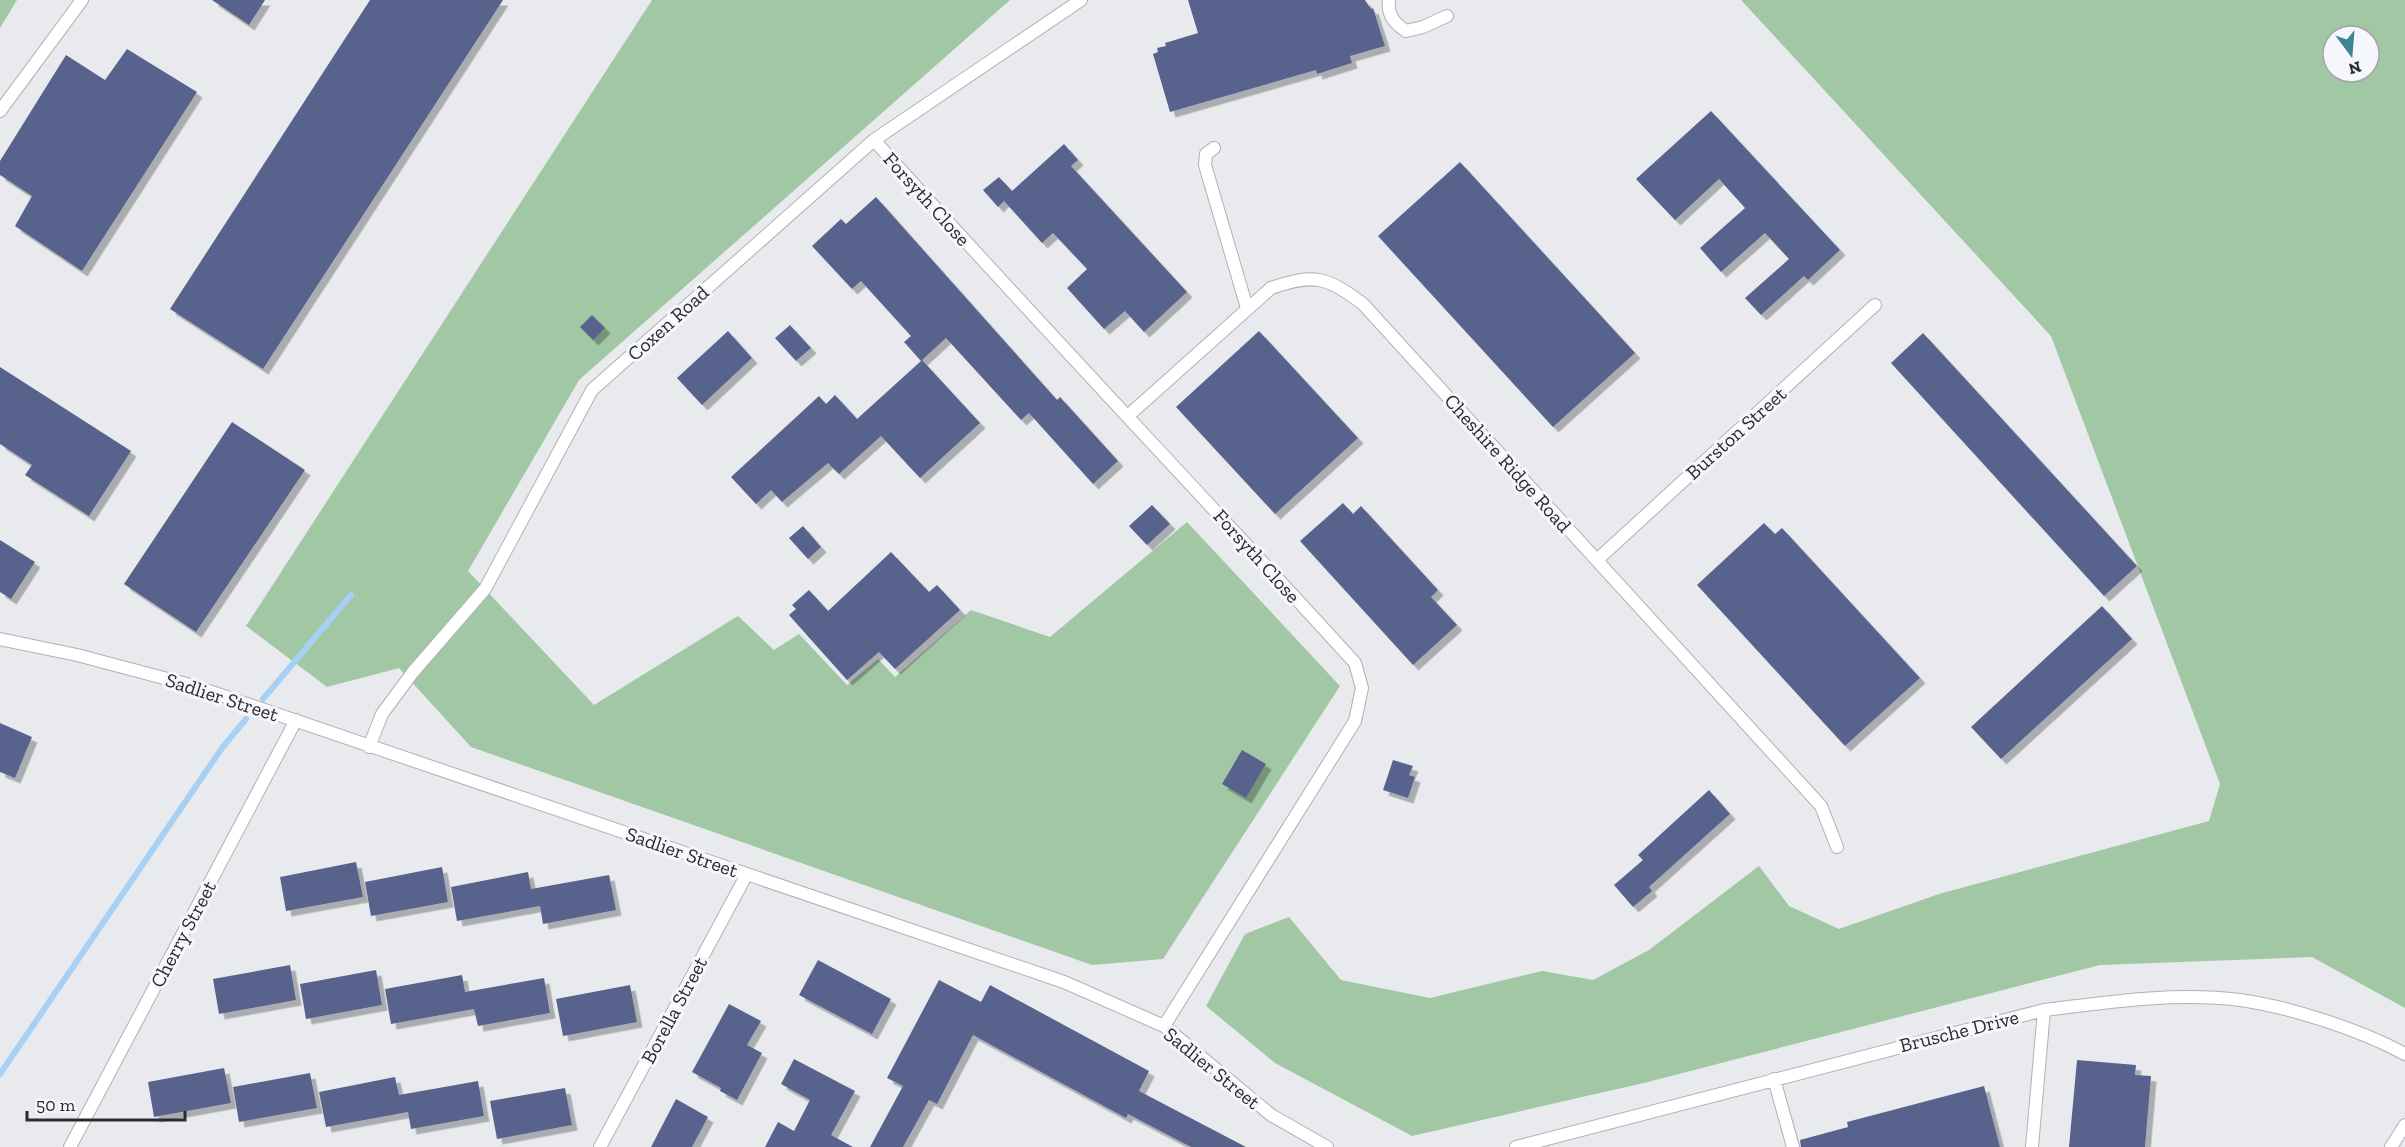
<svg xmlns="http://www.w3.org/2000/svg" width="2405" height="1147" viewBox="0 0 2405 1147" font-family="'Zilla Slab',serif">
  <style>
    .green { fill: #a1c7a4; fill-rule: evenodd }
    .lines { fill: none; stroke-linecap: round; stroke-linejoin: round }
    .stream { stroke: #a6d1f5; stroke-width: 6 }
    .building { fill: #58648d; filter: url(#shadow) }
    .service-casing { stroke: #afb1b5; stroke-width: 14 }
    .service { stroke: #fff; stroke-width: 12 }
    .labels { text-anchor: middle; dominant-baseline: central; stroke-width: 6; stroke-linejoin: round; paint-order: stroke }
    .street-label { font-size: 20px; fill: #2a2b2c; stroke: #f6f7fc }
  </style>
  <defs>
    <filter id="shadow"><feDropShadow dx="5.5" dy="5.5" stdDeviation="0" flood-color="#0004"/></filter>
  </defs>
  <rect width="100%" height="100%" fill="#e9eaee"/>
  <path class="green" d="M0,0H17L0,28Z
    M652,0H1010L579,380L468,571L594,705L738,616L774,650L799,634L847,685L878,659L895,677L971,610L1050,637L1187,522L1340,686L1163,959L1092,965L471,747L399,668L327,687L246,626Z
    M1741,0H2405V1008L2312,957L2100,965L1648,1082L1412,1136L1275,1063L1206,1006L1245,934L1289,917L1341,980L1430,998L1542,971L1593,980L1649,950L1759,866L1789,906L1839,929L1939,894L2209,821L2220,784L2051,336ZM2333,36H2369V72H2333Z"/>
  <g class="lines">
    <path class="stream" d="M263,699L351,595
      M0,1074L222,748L246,719"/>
  </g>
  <path class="building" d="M212,0H265L249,25Z
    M370,0H503L263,369L170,309Z
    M1188,0H1365L1371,9L1373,8L1385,46L1350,56L1352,63L1317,74L1316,70L1170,112L1153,54L1158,52L1157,48L1166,46L1165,43L1198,33Z
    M127,49L197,92L82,271L15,226L32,196L0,175V161L66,55L105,80Z
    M1711,111L1840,250L1808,280L1804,276L1761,315L1745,298L1789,259L1765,233L1721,272L1700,248L1745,208L1719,179L1675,220L1636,179Z
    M1064,144L1078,160L1071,166L1187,292L1144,332L1125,311L1104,329L1067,288L1087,269L1053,233L1042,243L1004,201L998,207L983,190L999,177L1012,191Z
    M1460,162L1635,353L1553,427L1378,236Z
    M876,197L1057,400L1060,397L1118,461L1093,484L1029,413L1021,420L946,338L922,360L980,423L920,478L881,436L839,474L828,463L782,502L771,490L756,504L731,477L819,396L826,404L835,395L857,419L921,361L904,342L911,336L861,281L852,289L812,246L841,219L846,224Z
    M592,315L605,328L593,340L580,327Z
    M790,325L811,348L796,361L775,338Z
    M728,331L752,358L702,405L677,378Z
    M1259,331L1358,438L1275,514L1176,407Z
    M1923,333L2137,566L2104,596L1891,363Z
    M0,367L131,451L89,516L25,475L32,465L0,444Z
    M232,422L305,470L196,632L124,584Z
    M1343,503L1353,514L1361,506L1438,590L1431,597L1457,625L1413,665L1300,541Z
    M1152,505L1170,524L1147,545L1129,526Z
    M1764,523L1775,534L1782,528L1920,678L1845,746L1697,585Z
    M803,526L821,547L808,559L789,538Z
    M0,540L35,562L11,599L0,592Z
    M891,552L929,592L937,585L960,610L895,669L879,652L847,680L789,615L796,609L792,605L809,590L828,611Z
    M2102,606L2132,639L2001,759L1971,727Z
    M0,723L32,737L15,778L0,772Z
    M1242,750L1266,764L1246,798L1222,784Z
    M1393,760L1413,766L1409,775L1415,777L1408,798L1383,790Z
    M1709,790L1730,814L1649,887L1652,891L1633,907L1614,885L1643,860L1638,855Z
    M356,862L363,897L286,911L280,877Z
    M442,867L448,902L371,916L365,882Z
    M528,872L531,889L609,875L616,910L543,924L540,906L457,921L451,887Z
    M818,960L891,999L872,1034L799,995Z
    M290,965L296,1000L219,1014L213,979Z
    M376,970L382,1005L306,1019L300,984Z
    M462,975L465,992L544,978L550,1013L478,1026L474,1009L391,1024L385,989Z
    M939,980L981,1002L990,985L1149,1071L1139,1091L1246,1147H1191L1128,1114L1126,1118L973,1035L937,1104L929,1100L903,1147H870L903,1086L887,1078Z
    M630,985L637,1022L563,1036L556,999Z
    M729,1004L761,1021L747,1045L762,1053L737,1100L720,1091L721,1088L692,1072Z
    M794,1059L855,1091L831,1135L853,1147H765L778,1122L794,1131L810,1100L781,1084Z
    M2077,1060L2136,1065L2135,1075L2151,1076L2145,1147H2069Z
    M224,1068L231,1103L154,1117L148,1082Z
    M310,1073L317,1108L239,1122L233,1087Z
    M395,1077L399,1095L478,1081L484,1116L411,1129L408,1112L326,1127L319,1092Z
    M1984,1086L2000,1147H1801L1800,1140L1848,1127L1847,1122Z
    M565,1088L572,1125L497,1139L490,1101Z
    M676,1099L708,1117L692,1147H651Z"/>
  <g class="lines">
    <g class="service-casing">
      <path id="service" d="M1389,0C1387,15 1394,23 1406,31L1423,27L1447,16
        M0,111L82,0
        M874,140C1032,317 1196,488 1355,663L1362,688L1355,721L1164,1026
        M1214,148L1206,154L1205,165L1247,308
        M1129,415L1271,288C1315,273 1327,277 1363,304L1821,806L1837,847
        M1597,560L1875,305
        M0,639L77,655L194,686L1064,982L1164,1026L1271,1115L1327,1147
        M369,747L382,714L413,672L485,589L592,390L874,140L1081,0
        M1774,1079L1793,1147
        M70,1147L296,720
        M600,1147L747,874
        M1516,1147L2044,1010C2108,1002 2175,992 2240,1000C2290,1007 2361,1030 2405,1054
        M2032,1147L2044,1010
        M2391,1147L2405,1125"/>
    </g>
    <use href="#service" class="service"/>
  </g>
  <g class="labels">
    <g class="street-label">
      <text transform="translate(927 199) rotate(48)">Forsyth Close</text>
      <text transform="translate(668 323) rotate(-42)">Coxen Road</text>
      <text transform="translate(1736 433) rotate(-42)">Burston Street</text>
      <text transform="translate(1508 463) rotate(48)">Cheshire Ridge Road</text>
      <text transform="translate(1257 556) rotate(48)">Forsyth Close</text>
      <text transform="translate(222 697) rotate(18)">Sadlier Street</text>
      <text transform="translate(682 852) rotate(19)">Sadlier Street</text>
      <text transform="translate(183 934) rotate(-62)">Cherry Street</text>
      <text transform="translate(674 1010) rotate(-62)">Borella Street</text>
      <text transform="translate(1959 1031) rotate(-14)">Brusche Drive</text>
      <text transform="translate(1212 1068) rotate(39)">Sadlier Street</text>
    </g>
  </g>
  <g transform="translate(2351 54) rotate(164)"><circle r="28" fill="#f6f7fc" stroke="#a4a5a9" stroke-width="1.5"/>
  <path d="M0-4.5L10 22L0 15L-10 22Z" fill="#3e858e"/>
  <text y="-9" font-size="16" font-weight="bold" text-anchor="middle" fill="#2a2b2c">N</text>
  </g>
  <path d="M27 1111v9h158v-9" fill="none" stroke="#2a2b2c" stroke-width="3"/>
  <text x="36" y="1111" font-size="18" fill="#2a2b2c" stroke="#f6f7fc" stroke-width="4.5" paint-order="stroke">50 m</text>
</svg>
